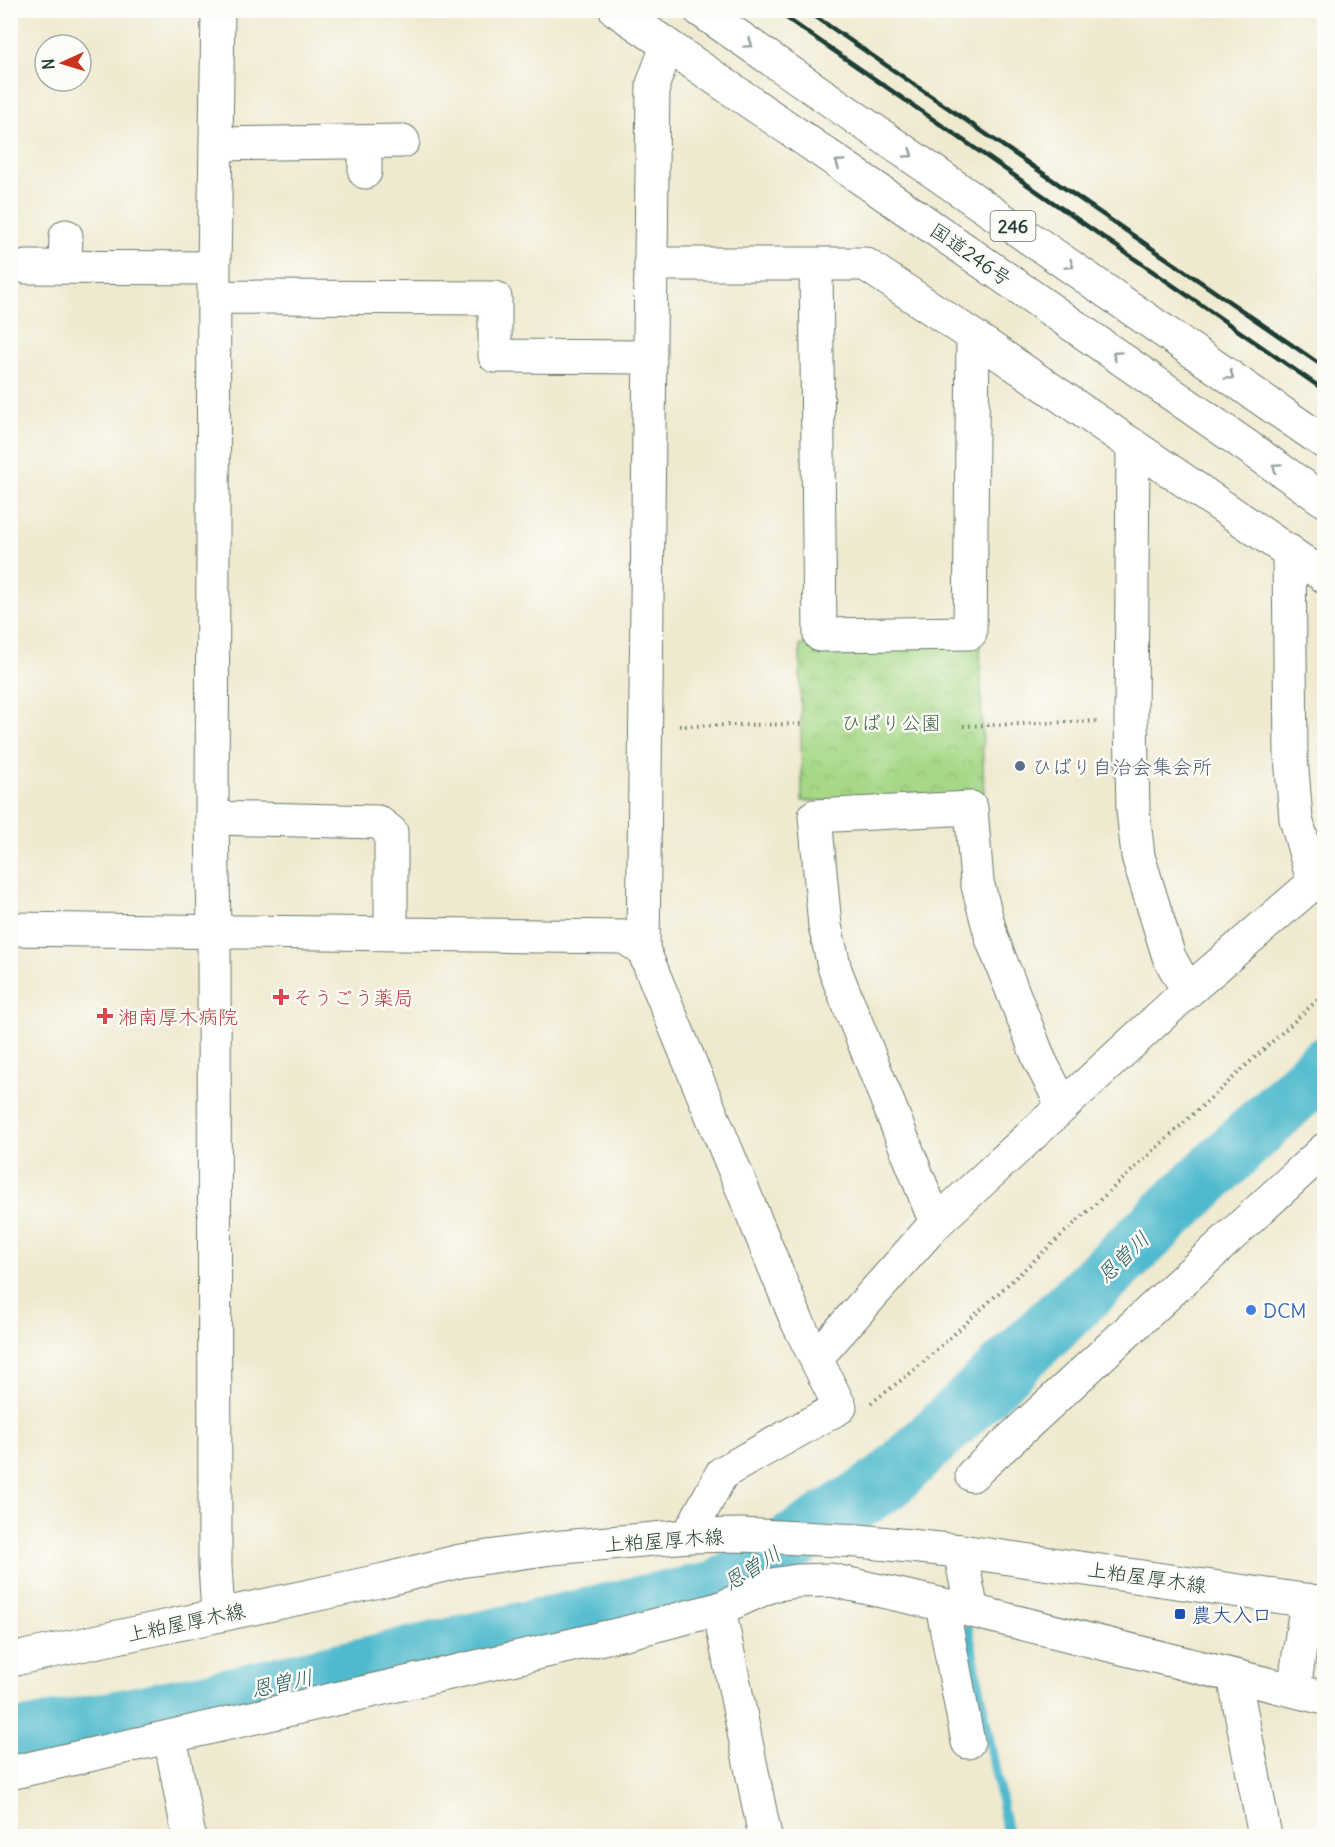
<svg xmlns="http://www.w3.org/2000/svg" width="1335" height="1847" viewBox="0 0 1335 1847" font-family="Delius,'Klee One',sans-serif">
  <style>
    .park { fill: url(#park-crowns); stroke: #628a5e; stroke-width: 1.5 }
    .lines { fill: none; stroke-linecap: round; stroke-linejoin: round }
    .stream { stroke: #50bacd; stroke-width: 10 }
    .river { stroke: #50bacd; stroke-width: 58 }
    .minor-casing { stroke: #68796a; stroke-width: 35 }
    .major-casing { stroke: #68796a; stroke-width: 35 }
    .highway-casing { stroke: #68796a; stroke-width: 35 }
    .path { stroke: #68796a; stroke-width: 4; stroke-dasharray: 1.5 4.5; stroke-linecap: butt }
    .minor { stroke: #fff; stroke-width: 33 }
    .major { stroke: #fff; stroke-width: 33 }
    .highway { stroke: #fff; stroke-width: 33 }
    .rail { stroke: #1f3d34; stroke-width: 4.5 }
    .oneway { stroke: #8f9e9a }
    .service-dot { fill: #5c6f8a; stroke: #fdfcf7; stroke-width: 2 }
    .health-dot { fill: #e0444e; stroke: #fdfcf7; stroke-width: 2 }
    .shop-dot { fill: #3f7fe0; stroke: #fdfcf7; stroke-width: 2 }
    .transit-dot { fill: #1a4fb4; stroke: #fdfcf7; stroke-width: 2 }
    .labels { text-anchor: middle; dominant-baseline: central; stroke-width: 5; stroke-linejoin: round; paint-order: stroke }
    .shield { fill: #fdfcf7; stroke: #62766e; stroke-width: 1.5 }
    .shield-label { font-size: 18px; font-weight: bold; fill: #1f3d34 }
    .street-label { font-size: 20px; fill: #1f3d34; stroke: #fdfcf7 }
    .park-label { font-size: 20px; fill: #416449; stroke: #fdfcf7 }
    .service-label { font-size: 20px; fill: #4e5e75; stroke: #fdfcf7; text-anchor: start }
    .health-label { font-size: 20px; fill: #be3a42; stroke: #fdfcf7; text-anchor: start }
    .shop-label { font-size: 20px; fill: #366cbe; stroke: #fdfcf7; text-anchor: start }
    .transit-label { font-size: 20px; fill: #164399; stroke: #fdfcf7; text-anchor: start }
    .water-label { font-size: 21px; font-style: italic; fill: #2e6262; stroke: #fdfcf7 }
  </style>
  <defs>
    <pattern id="park-crowns" width="20" height="18" patternUnits="userSpaceOnUse" patternTransform="scale(1.5)"><rect width="20" height="18" fill="#a6d887"/><path d="M2 6a3 3 0 1 1 6 0M12 15a3 3 0 1 1 6 0" fill="none" stroke="#8eba75"/></pattern>
  </defs>
  <rect width="100%" height="100%" fill="#fdfcf7"/>
  <filter id="ink" filterUnits="userSpaceOnUse"><feTurbulence type="fractalNoise" baseFrequency=".0167" numOctaves="2"/><feDisplacementMap in="SourceGraphic" scale="12" xChannelSelector="R" yChannelSelector="G"/><feConvolveMatrix kernelMatrix="1 2 1 2 8 2 1 2 1" color-interpolation-filters="sRGB"/></filter>
  <filter id="wash" filterUnits="userSpaceOnUse"><feTurbulence type="fractalNoise" baseFrequency=".008" numOctaves="4" result="noise"/><feDisplacementMap in="SourceGraphic" scale="24" xChannelSelector="R" yChannelSelector="G"/><feGaussianBlur stdDeviation="1.35" result="paint"/><feColorMatrix in="noise" values="0 0 0 0 0 0 0 0 0 0 0 0 0 0 0 0 0 1.4 0 .05"/><feComposite in="paint" operator="in"/></filter>
  <g filter="url(#wash)">
    <rect width="100%" height="100%" fill="#efe9cf"/>
    <path class="park" d="M980,643L984,799L802,801L800,645Z"/>
    <g class="lines">
      <path class="stream" d="M968,1629L1008,1836"/>
      <path class="river" d="M10,1740L199,1703L647,1603L717,1590L887,1482L1324,1066"/>
    </g>
  </g>
  <g filter="url(#ink)">
    <g class="lines">
      <g class="minor-casing">
        <path id="minor" d="M218,10L214,268L212,818L214,930L215,1565L218,1615
          M667,46L653,84L643,949L797,1321L840,1407L722,1473L688,1536
          M216,144L403,141
          M365,172V142
          M651,264H865L973,336L1324,576
          M816,264L820,635L970,633L973,336
          M65,266L66,236
          M26,267L214,268
          M215,297L495,298V356L649,357
          M1133,445L1131,720L1133,810L1138,856L1169,957L1188,991
          M1289,551L1291,757L1296,819L1314,884
          M212,818L378,822L391,832V934
          M10,929L624,937L643,949
          M936,1223L835,970L825,926L815,816L971,808L977,882L992,939L1040,1061L1063,1106
          M816,1358L936,1223L1188,991L1324,874
          M972,1475L1324,1150
          M960,1551L972,1611L1324,1698
          M942,1605L968,1742
          M719,1609L765,1836
          M1234,1676L1265,1836
          M1294,1690L1307,1600
          M170,1737L189,1836
          M10,1773L625,1633L719,1609L772,1585L797,1581L831,1580L972,1611"/>
      </g>
      <g class="major-casing">
        <path id="major" d="M10,1660L384,1580L460,1561L552,1548L688,1536L742,1535L859,1541L960,1551L1324,1603"/>
      </g>
      <g class="highway-casing">
        <path id="highway" d="M616,10L922,220L1324,500
          M700,10L1324,442"/>
      </g>
      <path class="path" d="M679,726L802,724
        M963,726L1100,721
        M871,1403L916,1369L1324,994"/>
      <use href="#minor" class="minor"/>
      <use href="#major" class="major"/>
      <use href="#highway" class="highway"/>
      <path class="rail" d="M775,10L1324,390
        M806,10L1324,367"/>
    </g>
    <defs><path id="oneway-chevron" d="M-2-3.5L2.5 0L-2 3.5" fill="none" stroke-width="1.6" stroke-linecap="round" stroke-linejoin="round" transform="scale(1.5)"/></defs>
    <g class="oneway">
      <use href="#oneway-chevron" transform="translate(749 44) rotate(35)"/>
      <use href="#oneway-chevron" transform="translate(909 154) rotate(35)"/>
      <use href="#oneway-chevron" transform="translate(839 163) rotate(-146)"/>
      <use href="#oneway-chevron" transform="translate(1070 265) rotate(35)"/>
      <use href="#oneway-chevron" transform="translate(1116 355) rotate(-145)"/>
      <use href="#oneway-chevron" transform="translate(1230 376) rotate(35)"/>
      <use href="#oneway-chevron" transform="translate(1276 467) rotate(-145)"/>
    </g>
  </g>
  <circle class="service-dot" cx="1020" cy="766" r="6"/>
  <g class="health-dot">
    <path d="M278 988h6v6h6v6h-6v6h-6v-6h-6v-6h6z"/>
    <path d="M102 1007h6v6h6v6h-6v6h-6v-6h-6v-6h6z"/>
  </g>
  <circle class="shop-dot" cx="1251" cy="1310" r="6"/>
  <rect class="transit-dot" x="1174" y="1608" width="12" height="12" rx="3"/>
  <g class="labels">
    <rect class="shield" x="990.5" y="211" width="45" height="30" rx="4.5"/>
    <g class="shield-label">
      <text x="1013" y="226">246</text>
    </g>
    <g class="street-label">
      <text transform="translate(971 254) rotate(35)">国道246号</text>
      <text transform="translate(664 1540) rotate(-4)">上粕屋厚木線</text>
      <text transform="translate(1147 1577) rotate(8)">上粕屋厚木線</text>
      <text transform="translate(186 1622) rotate(-12)">上粕屋厚木線</text>
    </g>
    <g class="park-label">
      <text x="891" y="722">ひばり公園</text>
    </g>
    <g class="service-label">
      <text x="1032" y="766">ひばり自治会集会所</text>
    </g>
    <g class="health-label">
      <text x="293" y="997">そうごう薬局</text>
      <text x="118" y="1016">湘南厚木病院</text>
    </g>
    <g class="shop-label">
      <text x="1263" y="1310">DCM</text>
    </g>
    <g class="transit-label">
      <text x="1192" y="1614">農大入口</text>
    </g>
    <g class="water-label">
      <text transform="translate(1123 1257) rotate(-44)">恩曽川</text>
      <text transform="translate(752 1568) rotate(-32)">恩曽川</text>
      <text transform="translate(282 1683) rotate(-12)">恩曽川</text>
    </g>
  </g>
  <rect width="1335" height="1847" fill="none" stroke="#fdfcf7" stroke-width="36"/>
  <g transform="translate(63 63) rotate(266)"><circle r="28" fill="#fdfcf7" stroke="#a4b0a9" stroke-width="1.5"/>
  <path d="M0-4.5L10 22L0 15L-10 22Z" fill="#c8321e"/>
  <text y="-9" font-size="16" font-weight="bold" text-anchor="middle" fill="#1f3d34">N</text>
  </g>
</svg>
